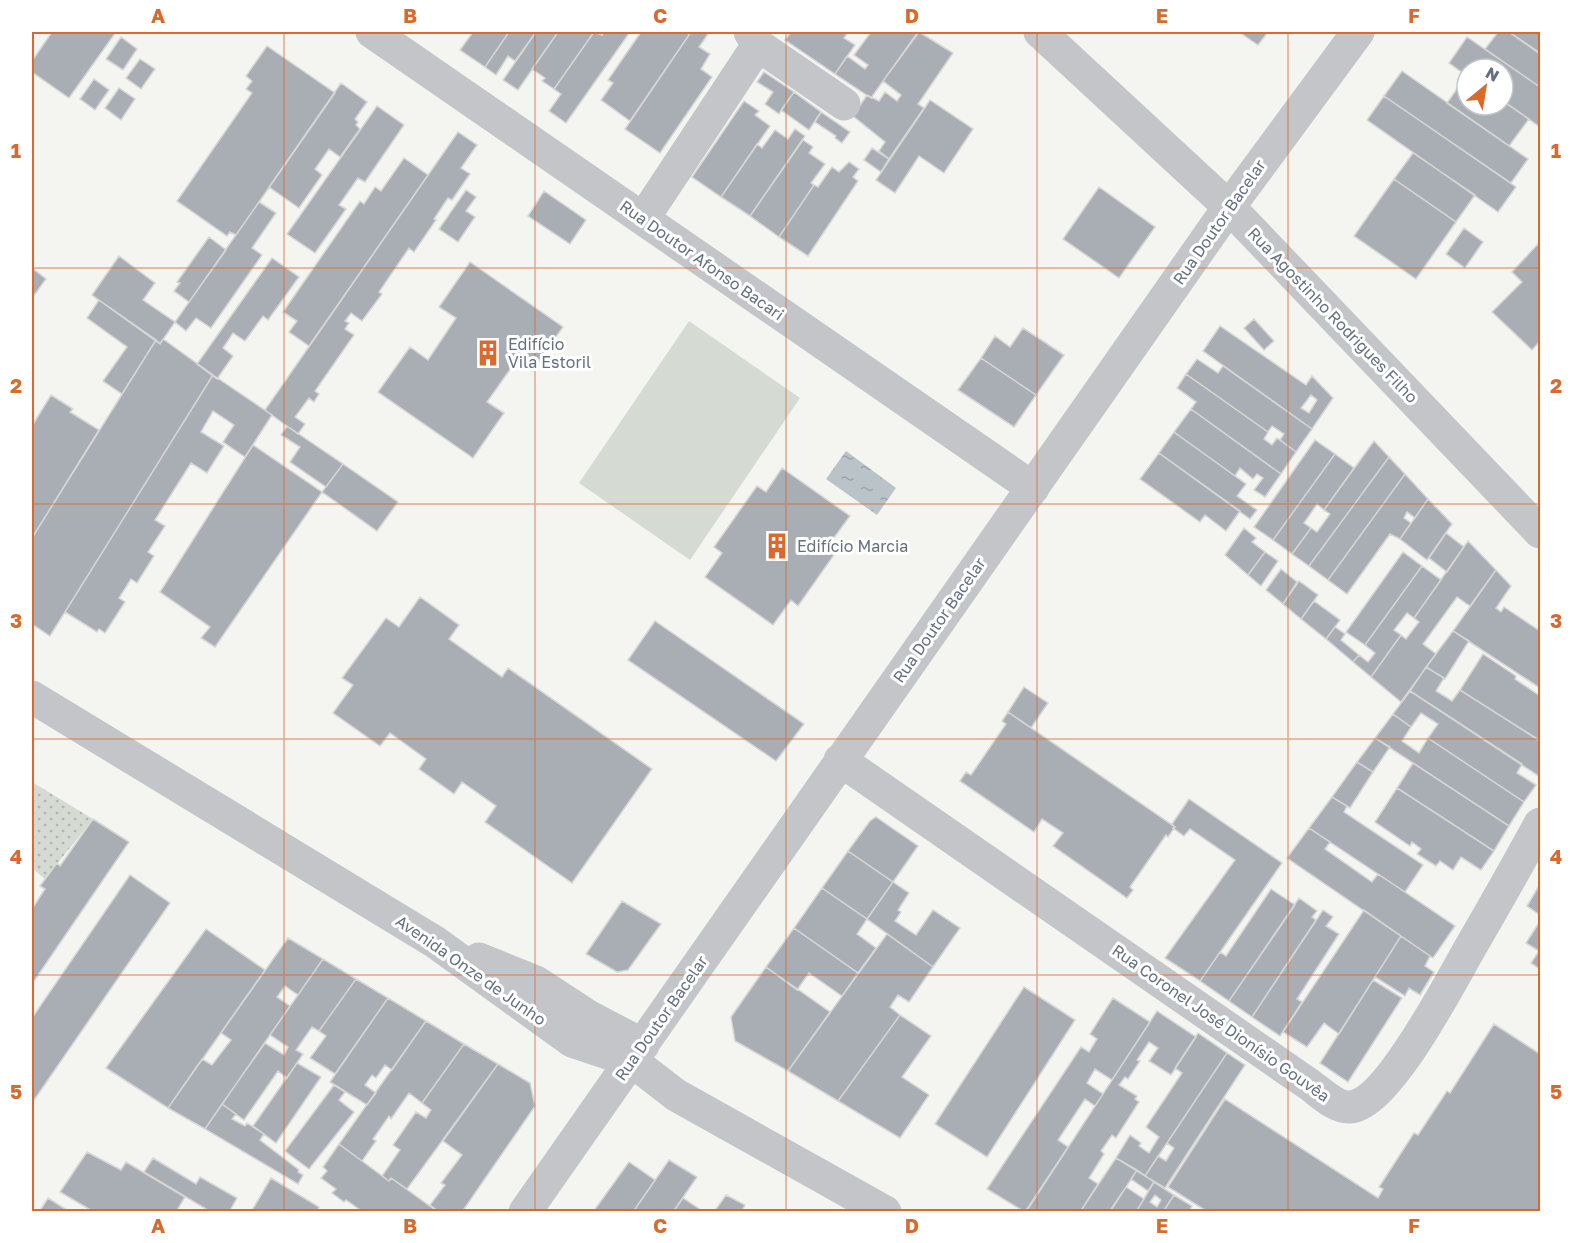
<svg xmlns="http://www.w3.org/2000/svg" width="1572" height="1243" viewBox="0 0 1572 1243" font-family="'Golos Text',sans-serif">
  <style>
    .grass { fill: url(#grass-dots) }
    .pitch { fill: #d5dbd2 }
    .water { fill: url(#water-ripples) }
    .building { fill: #a9aeb5; stroke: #d6d6d4; stroke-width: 1.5; fill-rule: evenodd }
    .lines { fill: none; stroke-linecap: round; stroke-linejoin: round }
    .minor { stroke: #c3c5c9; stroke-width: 33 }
    .grid { fill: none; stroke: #d96a2c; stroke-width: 1.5; stroke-opacity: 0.55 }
    .labels { text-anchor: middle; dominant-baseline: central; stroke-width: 6; stroke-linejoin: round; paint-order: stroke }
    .street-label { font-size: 16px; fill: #657181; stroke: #fff }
    .poi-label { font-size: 16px; fill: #657181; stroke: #fff; text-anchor: start }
    .neatline { fill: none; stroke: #d96a2c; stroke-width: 2 }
    .grid-label { font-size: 20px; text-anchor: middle; font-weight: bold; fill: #d96a2c }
  </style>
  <defs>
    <pattern id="grass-dots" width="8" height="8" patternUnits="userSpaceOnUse" patternTransform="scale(1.5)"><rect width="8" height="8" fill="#d5dbd2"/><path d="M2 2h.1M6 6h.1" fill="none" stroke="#b0b6b0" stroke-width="1.8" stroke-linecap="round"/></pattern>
    <pattern id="water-ripples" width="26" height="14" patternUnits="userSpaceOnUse" patternTransform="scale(1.5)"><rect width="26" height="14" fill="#bac3c8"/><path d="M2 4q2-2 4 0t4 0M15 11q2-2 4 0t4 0" fill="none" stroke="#9ba3a8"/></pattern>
  </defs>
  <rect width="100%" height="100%" fill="#f4f5f1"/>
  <path class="grass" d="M32,782L93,819L45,879L32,868Z"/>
  <path class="pitch" d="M689,321L800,398L690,560L579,483Z"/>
  <path class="water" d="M846,451L896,488L877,515L826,479Z"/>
  <path class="building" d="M52,32H116L69,98L32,72V61Z
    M473,32H509L485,67L460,50Z
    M509,32H536L515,61L508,56L496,75L485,67Z
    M536,32H558L518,90L503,80Z
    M558,32H594L554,89L542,81L545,78L532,69Z
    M594,32L602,35L604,32H630L566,123L549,111L561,94L554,89Z
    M641,32H691L630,121L601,100L613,83L608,80Z
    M691,32H704L708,34L699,47L710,54L701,69L712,77L660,153L625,129Z
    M791,32H848L844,38L855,45L835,74L785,40Z
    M871,32H918L871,98L835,74L847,56L865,69L868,65L854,55Z
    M919,32L953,53L918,104L924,108L889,159L879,151L885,142L853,116L867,95L879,101L885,92L897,101L901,95L883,81Z
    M1239,32H1268L1258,45Z
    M1498,32H1509L1540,53V87L1485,49Z
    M1509,32H1540V54Z
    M121,37L137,49L123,70L106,59Z
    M1467,37L1540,87V127L1503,101V69H1467V76L1449,63Z
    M267,46L335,93L236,235L230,232L227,236L177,201L252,93L246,89L252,81L246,76Z
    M140,59L155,69L141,89L126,78Z
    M1402,71L1528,159L1511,183L1384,96Z
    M764,72L794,92L779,114L765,104L773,92L757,82Z
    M1466,76L1467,105H1503V101L1529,119L1509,146L1447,103Z
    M94,79L109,90L95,110L80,99Z
    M341,83L367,102L355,119L358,122L356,125L360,129L340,157L329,149L315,169L322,175L299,208L269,187Z
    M119,88L135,99L121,120L105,108Z
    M794,92L821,112L809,130L781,110Z
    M1384,96L1516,187L1498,212L1367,120Z
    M930,100L973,129L944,173L919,156L895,193L876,180Z
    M744,101L759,111L755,115L770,126L721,197L692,177Z
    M377,106L404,125L365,182L358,178L339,205L346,209L315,253L287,234Z
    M821,112L850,132L842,143L835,138L836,136L815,122Z
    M795,129L805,136L750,216L721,197L757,144L762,148L775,130L788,139Z
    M458,132L477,145L461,168L470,174L452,200L448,198L434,219L436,220L414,252L409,248L379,292L382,294L362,321L351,313L345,321L349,323L345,329L354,335L315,391L319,394L314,402L309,398L295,417L305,424L298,434L265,410Z
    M803,140L813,147L809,153L825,164L811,183L814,185L779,237L750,216Z
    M872,148L889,159L881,172L864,160Z
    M1413,153L1475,195L1456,222L1394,179Z
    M404,158L428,175L309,346L289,332L297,321L283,312L360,201L364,204L375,187L381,191Z
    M849,162L859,169L853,177L858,181L808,256L779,237L814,185L818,187L832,167L839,172Z
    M1394,179L1456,222L1416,279L1354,236Z
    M1099,187L1155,227L1119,278L1063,239Z
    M466,190L476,197L466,211L475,217L458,242L439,229Z
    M544,191L586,220L570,244L528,216Z
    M259,202L276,213L252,248L262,255L211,328L196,318L186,331L175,322Z
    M1464,228L1483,242L1465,268L1446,254Z
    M209,237L226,250L189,302L174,291L180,283L177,282Z
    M1538,244L1540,247V341L1532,350L1492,312L1522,282L1512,272Z
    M119,256L155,283L143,300L175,322L160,344L92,295Z
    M272,258L299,277L268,320L263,316L245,341L233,333L223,348L233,356L217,379L197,364Z
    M470,262L563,327L532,371L516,361L487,402L504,413L473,458L378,392L410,347L428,360L456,318L439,307Z
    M32,268L46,279L32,298Z
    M99,300L156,340L122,394L103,381L127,347L87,318Z
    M1254,319L1274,341L1264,350L1244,328Z
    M1220,326L1306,385L1312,376L1333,398L1312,429L1203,351ZM1311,395L1317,400L1309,413L1301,408Z
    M1023,328L1064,355L1036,395L981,358L995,336L1010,347Z
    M163,339L213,375L50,636L32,624V538L156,340L160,344Z
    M981,358L1036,395L1014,427L958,390Z
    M1197,359L1218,373L1223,366L1312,429L1296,452L1280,440L1284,434L1272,426L1268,432L1186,374Z
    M1186,374L1268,432L1264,439L1272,445L1277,438L1296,452L1281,474L1191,409L1196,402L1177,388Z
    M213,375L272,415L245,457L223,442L234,425L213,411L201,432L224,446L207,473L191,463L155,520L165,526L148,552L154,556L137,583L131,579L119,598L125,602L105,633L99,629L97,632L65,612Z
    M51,395L73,409L70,412L99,430L32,538V426Z
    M1191,409L1281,474L1265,497L1254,490L1263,478L1257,474L1253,479L1240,468L1235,476L1174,432Z
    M287,426L343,464L326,487L290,462L300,447L281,435Z
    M1174,432L1246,484L1237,496L1257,510L1250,519L1159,453Z
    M1315,440L1335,454L1273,540L1254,527Z
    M1374,441L1389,457L1309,566L1292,554L1311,528L1317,532L1330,514L1324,510Z
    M253,445L322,492L215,647L201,638L210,627L160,592Z
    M1159,453L1240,511L1226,531L1205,515L1200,522L1140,479Z
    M1335,454L1354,468L1324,510L1317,504L1304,523L1311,528L1292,554L1273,540Z
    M1389,457L1405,474L1328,580L1309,566Z
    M343,464L398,502L377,531L322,492Z
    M782,468L850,516L833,539L841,545L798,606L791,600L773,625L705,577L722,553L714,547L757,486L766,492Z
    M1405,474L1428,499L1415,518L1407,512L1404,518L1411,523L1400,539L1390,534L1347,594L1328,580Z
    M1428,499L1452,524L1427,560L1400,539Z
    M1244,528L1256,538L1252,542L1265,552L1248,575L1225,555Z
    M1446,533L1464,547L1447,572L1429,558Z
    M1468,541L1496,570L1470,606L1457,597L1423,644L1436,654L1401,702L1371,677L1401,635L1406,639L1419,622L1414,618Z
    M1265,552L1278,561L1261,586L1248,575Z
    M1403,552L1422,566L1365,645L1346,632Z
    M1422,566L1441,580L1414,618L1407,613L1394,630L1401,635L1371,677L1353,662L1359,655L1368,662L1375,653L1365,645Z
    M1281,569L1297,582L1283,604L1266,590Z
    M1496,570L1511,586L1496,608L1501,612L1504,607L1540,631V688L1453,631Z
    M1299,581L1318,595L1301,619L1283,604Z
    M420,597L459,625L449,639L502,677L508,668L652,769L572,883L485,822L496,806L462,782L454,794L419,769L426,759L390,733L380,746L333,713L353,685L342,678L386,618L399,627Z
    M1314,601L1340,620L1326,639L1301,619Z
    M655,621L804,724L776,761L628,660Z
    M1335,627L1345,634L1341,640L1359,655L1353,662L1326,639Z
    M1453,631L1469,641L1445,679L1426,667Z
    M1483,654L1516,676L1515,679L1540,696V737L1539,740L1460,690Z
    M1426,667L1444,678L1436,691L1452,701L1460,690L1540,741V777L1410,691Z
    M1024,687L1048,703L1031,728L1008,712Z
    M1410,691L1522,764L1517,773L1536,785L1524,802L1428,738L1438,724L1421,713L1411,727L1393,714Z
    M1008,712L1175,827L1168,837L1166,835L1130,887L1133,890L1127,898L1053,846L1063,833L1042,819L1034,832L960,781L966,772L971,775L1006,724L1002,721Z
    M1393,714L1411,727L1402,741L1419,753L1428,738L1524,802L1509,826L1375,738Z
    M1375,738L1390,747L1373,772L1357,762Z
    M1357,762L1373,772L1350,808L1332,797Z
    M1413,763L1509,826L1494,851L1397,788Z
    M1397,788L1494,851L1481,870L1461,857L1453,870L1440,861L1436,866L1417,854L1421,849L1412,842L1410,846L1375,822Z
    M1332,797L1347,806L1344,812L1423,865L1405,892L1309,828Z
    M1189,799L1282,863L1200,981L1165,958L1235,860L1190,829L1184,836L1173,828L1175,827L1172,824Z
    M876,817L918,846L893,882L848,851L870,821Z
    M93,819L129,842L32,984V909L45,889L40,886L57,863L60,866Z
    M1309,828L1330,842L1325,849L1372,882L1378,874L1455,926L1433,958L1287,858Z
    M848,851L893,882L867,919L822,888Z
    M130,875L170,903L32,1103V1018Z
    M893,882L909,893L898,910L901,912L895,921L916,935L933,910L960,928L933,967L867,919Z
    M1540,884V915L1527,906Z
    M822,888L867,919L857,934L876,948L858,973L794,928Z
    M1271,889L1295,905L1229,1001L1200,981L1220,952L1226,956Z
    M1299,898L1317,911L1312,917L1316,920L1252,1017L1229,1001Z
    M622,901L661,924L628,970L617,972L586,954Z
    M1323,910L1333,917L1326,926L1339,934L1297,999L1302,1002L1280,1036L1252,1017Z
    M1364,910L1401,936L1339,1034L1324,1023L1307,1047L1283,1032Z
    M1540,921V969L1531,963L1539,951L1526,943Z
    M794,928L858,973L842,996L809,973L797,990L766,967Z
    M206,929L265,970L168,1108L106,1068Z
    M887,934L933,967L909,1002L898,995L890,1007L900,1015L838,1101L788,1071Z
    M1401,936L1430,956L1425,966L1434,972L1420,995L1409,988L1405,996L1375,977Z
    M288,938L323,959L298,995L285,986L277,997L290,1006L205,1129L168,1108L202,1059L212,1065L231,1040L221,1033Z
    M323,959L356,979L319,1031L312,1027L296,1050L303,1054L287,1078L278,1071L244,1120L222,1104L265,1043L284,1055L288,1047L270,1035Z
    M766,967L830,1012L788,1071L735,1041L731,1017Z
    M356,979L388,998L335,1074L310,1058L326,1036L319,1031Z
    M1373,980L1402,998L1348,1082L1320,1063Z
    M1024,987L1075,1020L987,1157L935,1124Z
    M388,998L426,1021L392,1070L385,1065L376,1078L372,1075L365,1085L376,1093L367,1105L330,1082Z
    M1113,998L1150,1022L1112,1080L1095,1069L1087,1083L1103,1094L1095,1106L1085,1099L1058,1140L1068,1147L1025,1212L987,1189L1081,1047L1089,1052L1097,1039L1090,1034Z
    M1157,1011L1196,1037L1194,1040L1171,1075L1149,1061L1158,1048L1149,1042L1137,1060L1140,1061L1128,1079L1125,1077L1119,1085L1137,1096L1135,1099L1139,1102L1116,1138L1112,1135L1101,1151L1104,1154L1089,1178L1098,1184L1080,1212H1026Z
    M900,1015L931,1036L902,1077L929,1095L900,1138L838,1101Z
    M426,1021L464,1044L422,1103L409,1093L391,1119L389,1116L373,1139L376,1141L362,1161L339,1144Z
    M1494,1024L1540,1054V1212H1208L1168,1187L1225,1099L1378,1198L1383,1189L1379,1187L1414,1133L1418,1135L1447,1091L1450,1093Z
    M1198,1033L1227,1053L1145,1176L1116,1158L1130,1135L1141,1143L1139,1146L1149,1153L1159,1137L1146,1127L1182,1073L1175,1068Z
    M464,1044L498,1064L407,1189L391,1178L389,1181L382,1176L400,1150L393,1145L416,1112L426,1118L431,1110L422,1103Z
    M1227,1053L1245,1065L1165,1188L1145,1176L1158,1156L1166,1161L1174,1148L1167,1143Z
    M297,1063L321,1077L276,1143L253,1126Z
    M498,1064L530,1083L535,1106L462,1212H439L430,1205L445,1185L441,1183L462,1155L443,1141Z
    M334,1085L345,1092L339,1100L354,1112L309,1169L285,1151Z
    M222,1104L236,1114L232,1119L245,1126L247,1123L264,1134L260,1140L299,1170L298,1172L303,1175L298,1184L205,1129Z
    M339,1144L389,1181L391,1178L438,1212H363L346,1200L344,1202L332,1193L336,1189L321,1178L327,1171L323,1167Z
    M87,1152L121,1170L126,1162L185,1197L176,1212H94L60,1192Z
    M153,1158L196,1184L200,1177L237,1198L229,1212H211L144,1172Z
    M1116,1158L1137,1170L1110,1212H1080Z
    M669,1160L697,1177L673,1212H633Z
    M629,1162L655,1180L633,1212H593Z
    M1137,1170L1154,1182L1148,1191L1131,1179Z
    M271,1178L319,1207L318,1210L320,1212H251Z
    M1154,1182L1174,1195L1163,1212H1136ZM1155,1195L1161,1200L1157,1207L1150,1202Z
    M1126,1187L1144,1199L1136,1212H1109Z
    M726,1195L745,1205L741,1212H714Z
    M1174,1195L1192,1206L1189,1212H1163Z
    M48,1198L70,1212H39Z
    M683,1198L704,1212H673Z"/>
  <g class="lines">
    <path class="minor" d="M372,32L1033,488
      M750,32L758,45L844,104
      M1040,32L1229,207L1540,532
      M643,219L758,45
      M32,697L435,942L572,1041L632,1061L676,1095L885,1212
      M840,760L1310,1085C1321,1093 1336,1108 1350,1107C1388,1104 1451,981 1470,948C1494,907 1517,866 1540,824
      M479,959L536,982L588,1016L643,1045
      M525,1212L1229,207L1358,32"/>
  </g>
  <path class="grid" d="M284,32V1212M535,32V1212M786,32V1212M1037,32V1212M1288,32V1212M32,268H1540M32,504H1540M32,739H1540M32,975H1540"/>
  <defs>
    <g id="building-bare" transform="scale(2.07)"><path d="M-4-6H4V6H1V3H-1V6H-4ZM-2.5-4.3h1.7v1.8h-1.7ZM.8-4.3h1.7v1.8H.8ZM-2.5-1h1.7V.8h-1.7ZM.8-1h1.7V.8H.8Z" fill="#d96a2c" stroke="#fff" stroke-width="2.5" paint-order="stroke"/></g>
  </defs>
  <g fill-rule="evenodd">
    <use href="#building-bare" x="488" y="353"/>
    <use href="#building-bare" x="777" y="546"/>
  </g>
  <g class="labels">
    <g class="street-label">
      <text transform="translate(1219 222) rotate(-55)">Rua Doutor Bacelar</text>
      <text transform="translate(702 260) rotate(35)">Rua Doutor Afonso Bacari</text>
      <text transform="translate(1333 315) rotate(46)">Rua Agostinho Rodrigues Filho</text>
      <text transform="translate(939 620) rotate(-55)">Rua Doutor Bacelar</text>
      <text transform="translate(471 970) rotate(35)">Avenida Onze de Junho</text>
      <text transform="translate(661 1018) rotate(-55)">Rua Doutor Bacelar</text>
      <text transform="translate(1221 1023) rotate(35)">Rua Coronel José Dionísio Gouvêa</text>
    </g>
    <g class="poi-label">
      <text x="508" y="344">Edifício<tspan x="508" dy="18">Vila Estoril</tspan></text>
      <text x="797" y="546">Edifício Marcia</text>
    </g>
  </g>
  <rect width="1572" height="1243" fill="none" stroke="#ffffff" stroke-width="66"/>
  <g transform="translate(1485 87) rotate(30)"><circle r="28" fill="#ffffff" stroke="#c1c6cd" stroke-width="1.5"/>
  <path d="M0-4.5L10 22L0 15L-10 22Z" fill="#d96a2c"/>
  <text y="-9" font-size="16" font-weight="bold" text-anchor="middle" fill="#657181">N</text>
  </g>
  <rect x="33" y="33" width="1506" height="1177" class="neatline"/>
  <g class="grid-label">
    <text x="158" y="23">A</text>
    <text x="410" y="23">B</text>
    <text x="660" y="23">C</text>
    <text x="912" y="23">D</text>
    <text x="1162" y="23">E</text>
    <text x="1414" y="23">F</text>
    <text x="16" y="158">1</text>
    <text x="1556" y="158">1</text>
    <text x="16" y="393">2</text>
    <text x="1556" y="393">2</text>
    <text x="16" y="628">3</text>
    <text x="1556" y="628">3</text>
    <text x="16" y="864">4</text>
    <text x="1556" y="864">4</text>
    <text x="16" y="1099">5</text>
    <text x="1556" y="1099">5</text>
    <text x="158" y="1233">A</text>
    <text x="410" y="1233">B</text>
    <text x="660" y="1233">C</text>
    <text x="912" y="1233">D</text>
    <text x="1162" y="1233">E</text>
    <text x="1414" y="1233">F</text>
  </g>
</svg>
